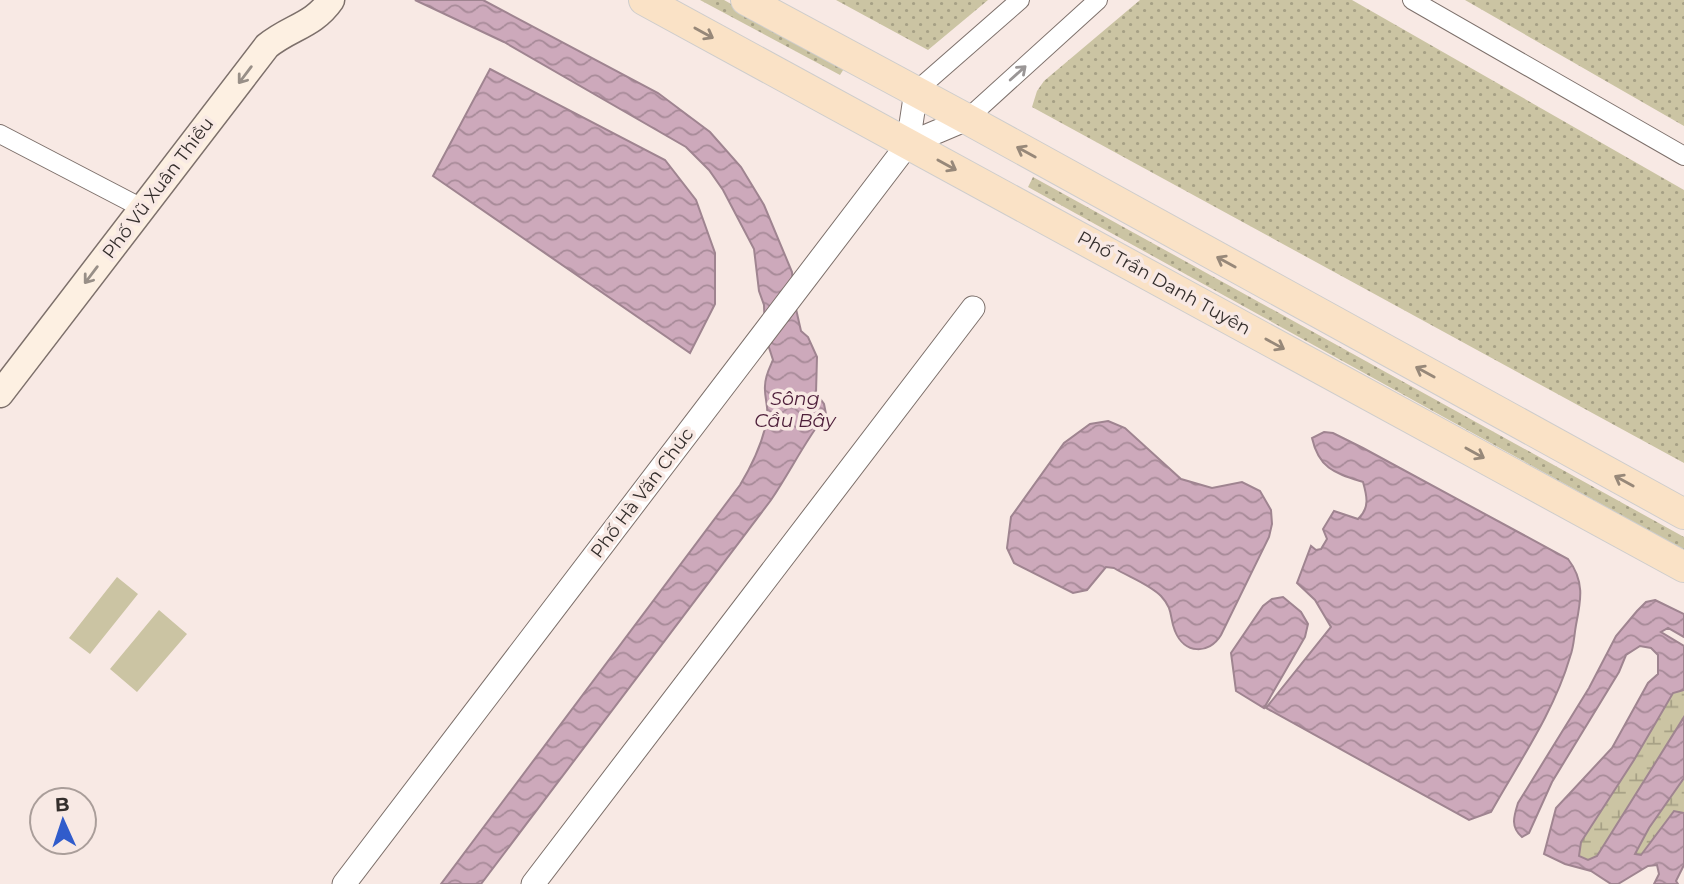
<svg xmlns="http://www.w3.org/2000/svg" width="1684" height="884" viewBox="0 0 1684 884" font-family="Montserrat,sans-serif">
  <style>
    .grass { fill: url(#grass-dots) }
    .wetland { fill: url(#wetland-marsh) }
    .park { fill: #cbc4a3 }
    .water { fill: url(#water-waves); stroke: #9f8490; stroke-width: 2 }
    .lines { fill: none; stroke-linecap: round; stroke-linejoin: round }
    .minor-casing { stroke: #7d706b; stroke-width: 20 }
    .tertiary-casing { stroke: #7d706b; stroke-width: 25 }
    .secondary-casing { stroke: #7d706b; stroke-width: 29 }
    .primary-casing { stroke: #cecdcc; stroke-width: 32 }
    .minor { stroke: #fff; stroke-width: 18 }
    .tertiary { stroke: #fff; stroke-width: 23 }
    .secondary { stroke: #fdf0e2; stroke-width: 26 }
    .primary { stroke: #fae2c6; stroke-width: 30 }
    .oneway { stroke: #978879 }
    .oneway2 { stroke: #9a9696 }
    .oneway3 { stroke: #988f87 }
    .labels { text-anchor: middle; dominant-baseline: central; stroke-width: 7; stroke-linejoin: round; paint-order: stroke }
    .street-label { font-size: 18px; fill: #342e2c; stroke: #f8e9e4 }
    .water-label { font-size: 19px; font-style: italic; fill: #4d1e39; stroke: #f8e9e4 }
  </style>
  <defs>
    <pattern id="grass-dots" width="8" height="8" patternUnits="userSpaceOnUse" patternTransform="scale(1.75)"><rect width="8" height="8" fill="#cbc4a3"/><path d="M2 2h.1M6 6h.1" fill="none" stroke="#a6a085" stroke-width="1.8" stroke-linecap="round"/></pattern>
    <pattern id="wetland-marsh" width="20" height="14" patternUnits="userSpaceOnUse" patternTransform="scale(1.75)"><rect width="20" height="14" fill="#cbc4a3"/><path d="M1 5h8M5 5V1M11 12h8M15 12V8" fill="none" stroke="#a6a085"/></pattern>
    <pattern id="water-waves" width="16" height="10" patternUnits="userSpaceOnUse" patternTransform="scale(1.75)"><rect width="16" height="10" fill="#cda9bb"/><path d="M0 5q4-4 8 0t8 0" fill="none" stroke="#a78a98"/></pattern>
  </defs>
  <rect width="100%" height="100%" fill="#f8e9e4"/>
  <path class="grass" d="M700,0H724L845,67L840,75Z
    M836,0H988L928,50Z
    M1140,0H1352L1684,190V463L1032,107L1037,91L1044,81Z
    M1465,0H1684V126Z
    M1033,177L1684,537V550L1028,187Z"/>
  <path class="wetland" d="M1681,690H1684V717L1680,725L1597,856L1588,860L1579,856L1581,842L1634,760L1673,693Z
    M1684,778V813H1681L1641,855L1635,854L1649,828Z"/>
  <path class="park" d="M117,577L138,594L90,654L69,638Z
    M159,610L187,634L137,692L110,669Z"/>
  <path class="water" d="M415,0H483L658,93L710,132L741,167L764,205L792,272L794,300L801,331L808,337L817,357L816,393L824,404L826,414C805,441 790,472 771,500L481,884H441L740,485C752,465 763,442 767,419C769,407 764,397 765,386C765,376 769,369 773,360L765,335L764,305L759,291L754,249L723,190L709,170L686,147L504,42Z
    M490,69L665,160L696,200L715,253V304L690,353L433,176Z
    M1108,421L1125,428L1181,479L1212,488L1242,482L1260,491L1271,510L1272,524L1269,537L1221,635C1209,655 1184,654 1175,631C1169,617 1174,610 1161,596C1149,584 1129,577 1114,568L1106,567L1087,590L1073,593L1014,563L1007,548L1011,517L1064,443L1090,424Z
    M1324,432L1333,433L1363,448L1568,559C1585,581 1581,600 1576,625C1574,636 1574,647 1570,657C1554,712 1519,762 1491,812L1469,820L1266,708L1331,627L1315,600L1297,583L1311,546L1316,550L1321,549L1327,539L1323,529L1334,511L1358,519C1370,508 1367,496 1363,482C1335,473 1319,469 1312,438Z
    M1283,597L1301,612L1308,624L1305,637L1264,708L1236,691L1231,653L1263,606L1272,599Z
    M1655,600L1684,614V637L1668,628L1661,632L1684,646V690L1673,693L1634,760L1581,842L1579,856L1588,860L1597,856L1684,717V778L1649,828L1635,854L1641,855L1674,811L1684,813V865L1676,881L1678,884H1654L1659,874L1657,865L1648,866L1618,884H1611L1591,871L1565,864L1544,854L1556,808L1612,748L1648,683L1658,674V655L1651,648L1640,646L1626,655L1619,672L1552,782L1529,833L1522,837C1510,827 1514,816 1518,803L1589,688L1616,636L1637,611L1646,602Z"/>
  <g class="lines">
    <g class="minor-casing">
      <path id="minor" d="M1412,0L1684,156
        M916,91L1020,0
        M967,119L1098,0
        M0,134L142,208"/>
    </g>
    <g class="tertiary-casing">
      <path id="tertiary" d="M908,144L967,119
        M344,884L908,144L916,91
        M533,884L973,308"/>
    </g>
    <g class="secondary-casing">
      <path id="secondary" d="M0,394L267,46C290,27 313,26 331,0"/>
    </g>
    <g class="primary-casing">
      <path id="primary" d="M644,0L1684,567
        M746,0L967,119L1684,514"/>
    </g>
    <use href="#minor" class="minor"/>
    <use href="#tertiary" class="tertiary"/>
    <use href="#secondary" class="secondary"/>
    <use href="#primary" class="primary"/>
  </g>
  <defs><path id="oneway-shaft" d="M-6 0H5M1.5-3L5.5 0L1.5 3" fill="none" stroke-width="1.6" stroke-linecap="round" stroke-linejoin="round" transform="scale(1.75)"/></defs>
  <g class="oneway">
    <use href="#oneway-shaft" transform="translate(704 33) rotate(29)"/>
    <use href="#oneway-shaft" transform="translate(1026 152) rotate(-151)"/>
    <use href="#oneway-shaft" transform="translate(947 165) rotate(29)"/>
    <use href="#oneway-shaft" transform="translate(1226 262) rotate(-151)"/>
    <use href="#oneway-shaft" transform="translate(1275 344) rotate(29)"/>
    <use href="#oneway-shaft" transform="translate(1425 372) rotate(-151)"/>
    <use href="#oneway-shaft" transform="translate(1475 453) rotate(29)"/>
    <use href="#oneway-shaft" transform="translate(1624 481) rotate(-151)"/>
  </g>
  <use class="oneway2" href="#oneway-shaft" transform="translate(1018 73) rotate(-42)"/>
  <g class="oneway3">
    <use href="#oneway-shaft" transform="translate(245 75) rotate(127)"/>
    <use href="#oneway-shaft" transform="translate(91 275) rotate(127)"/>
  </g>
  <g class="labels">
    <g class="street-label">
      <text transform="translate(158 188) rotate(-53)">Phố Vũ Xuân Thiều</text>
      <text transform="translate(1164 283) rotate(29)">Phố Trần Danh Tuyên</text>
      <text transform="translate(642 493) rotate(-53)">Phố Hà Văn Chúc</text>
    </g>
    <g class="water-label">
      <text x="795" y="398">Sông<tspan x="795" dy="22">Cầu Bây</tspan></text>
    </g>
  </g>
  <g transform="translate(63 821) rotate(357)"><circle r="33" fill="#f8e9e4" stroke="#aa9e9a" stroke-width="2"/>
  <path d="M0-5L12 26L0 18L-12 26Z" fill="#315ccb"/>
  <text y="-10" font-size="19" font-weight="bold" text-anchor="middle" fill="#342e2c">B</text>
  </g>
</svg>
